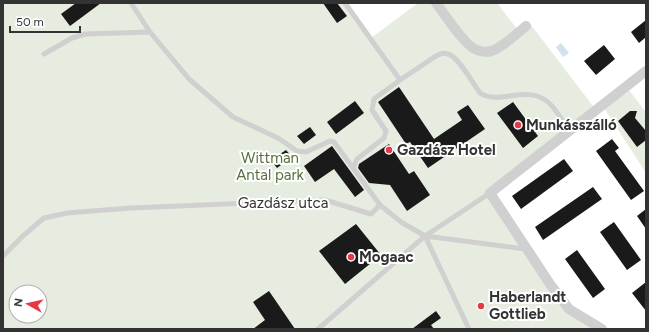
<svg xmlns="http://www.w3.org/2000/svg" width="649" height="332" viewBox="0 0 649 332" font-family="Figtree,sans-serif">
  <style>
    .green { fill: #e6ecdf; fill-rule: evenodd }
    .water { fill: #cfe2ee }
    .building { fill: #1a1a1a }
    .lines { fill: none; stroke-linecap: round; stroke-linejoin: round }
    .service { stroke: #d0d0d0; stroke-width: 5 }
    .minor { stroke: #d0d0d0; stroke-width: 10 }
    .poi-dot { fill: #e63946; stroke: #fff; stroke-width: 1.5 }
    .labels { text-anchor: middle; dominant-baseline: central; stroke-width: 4; stroke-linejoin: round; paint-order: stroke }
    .poi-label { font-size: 15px; font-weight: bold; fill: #333; stroke: #fff; text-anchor: start }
    .park-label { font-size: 15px; fill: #56703f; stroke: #fff }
    .street-label { font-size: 15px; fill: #333; stroke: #fff }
  </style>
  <rect width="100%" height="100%" fill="#fff"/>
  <path class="green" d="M3,3H345L371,38L418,3H497L517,29L528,21L596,110L490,193L569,309L602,329H3ZM16,292H40V316H16Z
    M628,89L646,112V131L635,118L637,111H630L618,121L637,146L646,140V173L604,108Z"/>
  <path class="water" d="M561,43L569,53L563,57L556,47Z"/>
  <path class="building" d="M76,3H101L70,26L61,14Z
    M323,3H337L347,16L337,23Z
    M646,20V37L639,43L631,32Z
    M604,45L615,59L596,75L584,61Z
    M399,87L434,139L462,120L457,112L468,105L485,129L428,168L410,142L406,144L378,102Z
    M355,101L364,113L336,134L327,122Z
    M513,102L538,136L523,148L497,113Z
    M630,111H637L635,118L646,131V140L637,147L618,121Z
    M310,127L316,135L304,144L297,136Z
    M612,139L619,148L615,151L644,191L631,200L596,151Z
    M389,144L409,174L414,171L430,195L407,211L390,185L369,183L358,168L359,164Z
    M332,146L364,190L355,197L334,169L315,182L304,166Z
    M286,150L292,157L277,168L271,160Z
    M564,159L573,171L521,209L512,196Z
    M593,187L602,199L543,240L535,227Z
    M646,209V229L637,216Z
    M614,222L641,260L627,270L600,232Z
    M356,224L381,255L345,284L319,251Z
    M577,250L605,289L593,298L565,259Z
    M646,282V311L632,293Z
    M269,291L295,329H253L265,320L253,302Z
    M436,311L441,318L431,325L434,329H412Z"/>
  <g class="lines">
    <path class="service" d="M131,3L150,32L189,79L233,117L278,138L297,151L306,152L330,141L334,142L380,205
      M345,3L400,80L436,56C440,54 443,52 448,54C459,57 473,84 480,93C500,106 527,83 549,103C557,110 563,122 569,131
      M44,54L72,38L85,34L150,32
      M353,168L357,159L384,138L386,131L372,110L374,99L400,80
      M425,236L469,329
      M3,256L24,235L44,218L67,213L131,208L325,200L371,214L380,205L401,222L425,236L526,249
      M318,329L425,236L490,193"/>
    <path class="minor" d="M436,3C446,16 460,39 473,48C478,51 486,53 491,51C500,49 518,33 526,26
      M602,329L569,309L550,284L490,193L646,71"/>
  </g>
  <g class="poi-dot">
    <circle cx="518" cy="125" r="4"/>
    <circle cx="389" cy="150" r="4"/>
    <circle cx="351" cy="257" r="4"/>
    <circle cx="481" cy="306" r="4"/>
  </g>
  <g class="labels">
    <g class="poi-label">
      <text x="526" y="125">Munkásszálló</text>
      <text x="397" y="150">Gazdász Hotel</text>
      <text x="359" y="257">Mogaac</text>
      <text x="489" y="297">Haberlandt<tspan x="489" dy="17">Gottlieb</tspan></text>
    </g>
    <g class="park-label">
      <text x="270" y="158">Wittman<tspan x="270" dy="17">Antal park</tspan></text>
    </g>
    <g class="street-label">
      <text x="283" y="203">Gazdász utca</text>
    </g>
  </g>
  <rect width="649" height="332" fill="none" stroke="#333333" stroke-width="8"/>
  <g transform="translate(28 304) rotate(278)"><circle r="19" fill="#ffffff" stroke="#adadad"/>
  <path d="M0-3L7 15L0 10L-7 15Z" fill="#e63946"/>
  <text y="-6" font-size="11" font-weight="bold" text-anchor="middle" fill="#333333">N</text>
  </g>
  <path d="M10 26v6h70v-6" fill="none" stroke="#333333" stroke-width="2"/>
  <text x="16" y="26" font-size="12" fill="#333333" stroke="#ffffff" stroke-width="3" paint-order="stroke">50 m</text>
</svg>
